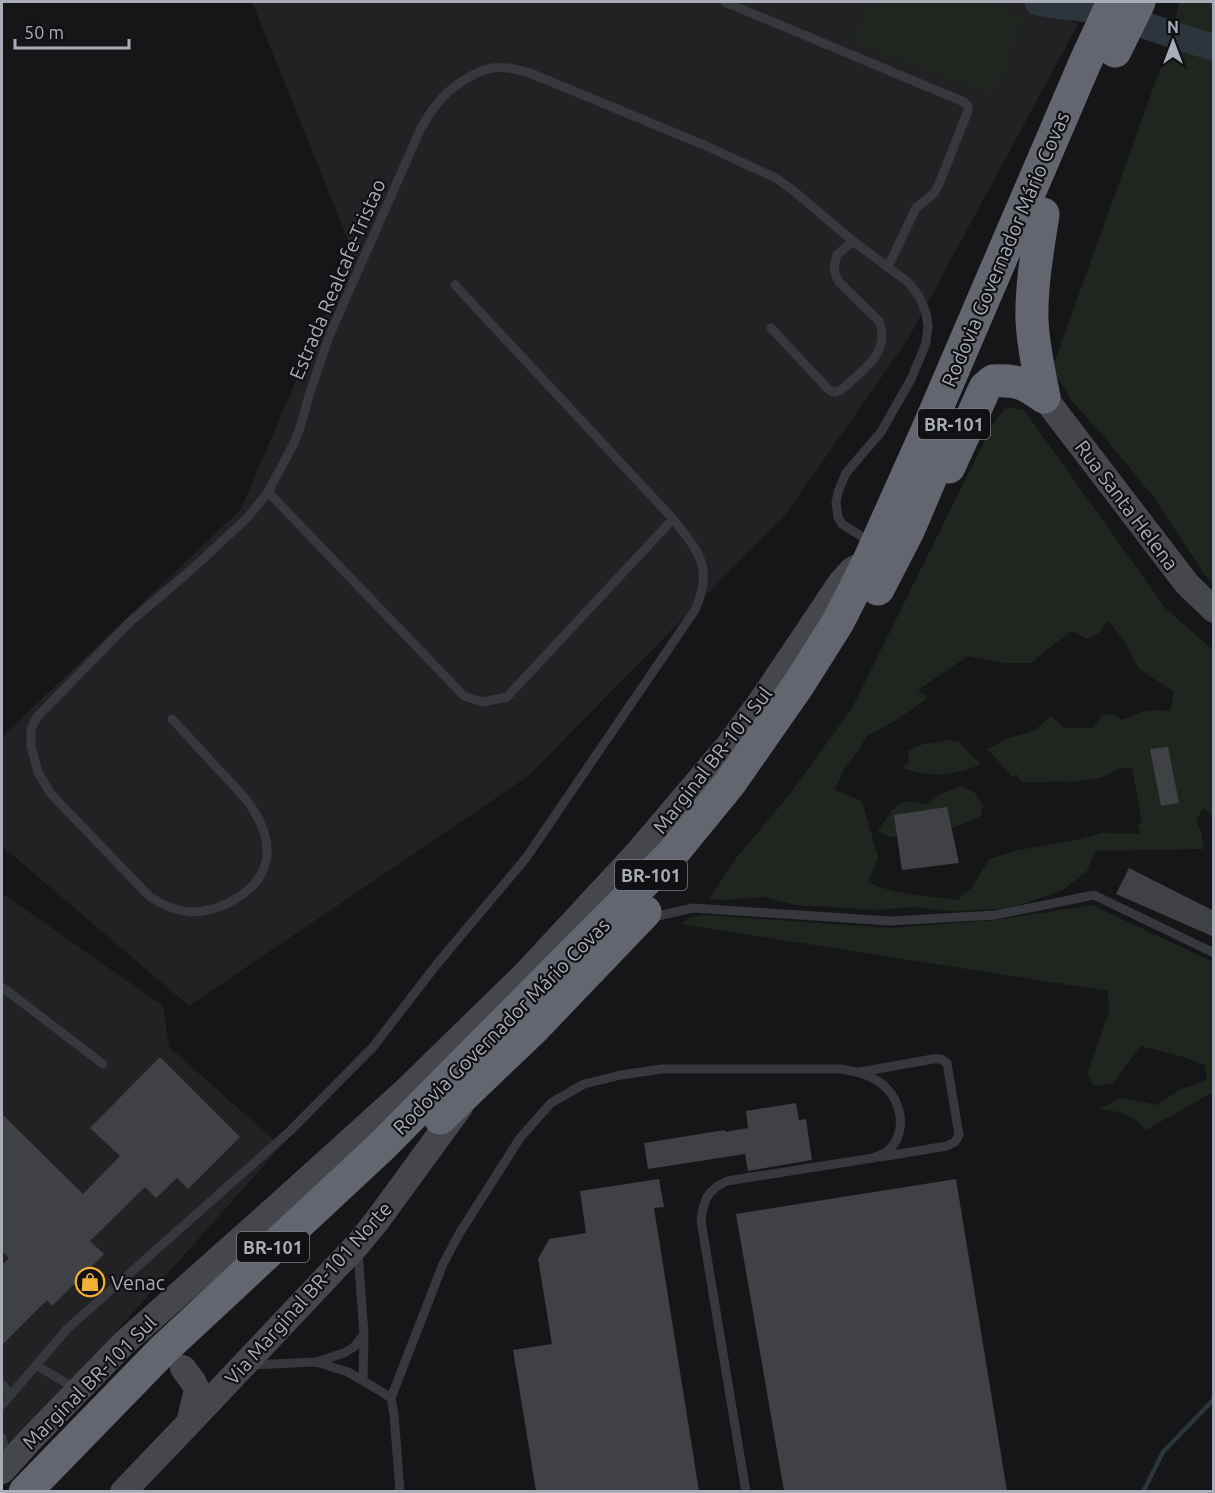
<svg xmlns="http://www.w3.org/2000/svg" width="1215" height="1493" viewBox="0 0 1215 1493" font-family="Ubuntu,sans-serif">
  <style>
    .built { fill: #222225 }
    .green { fill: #1e261f; fill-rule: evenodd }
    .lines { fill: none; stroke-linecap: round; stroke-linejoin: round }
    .stream { stroke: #2c353c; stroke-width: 4.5 }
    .river { stroke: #2c353c; stroke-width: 27 }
    .building { fill: #404145 }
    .lane { stroke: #37383d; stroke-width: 9 }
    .secondary { stroke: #45474d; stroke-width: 26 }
    .highway { stroke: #63666e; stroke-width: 33 }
    .labels { text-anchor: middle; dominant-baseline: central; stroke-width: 4.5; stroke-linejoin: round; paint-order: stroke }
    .shield { fill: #111113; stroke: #7b7e86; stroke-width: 1.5 }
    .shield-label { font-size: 18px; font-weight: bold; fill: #a8adb8 }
    .street-label { font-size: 20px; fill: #a8adb8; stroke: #111113 }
    .poi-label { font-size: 20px; fill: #a8adb8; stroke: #111113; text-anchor: start }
  </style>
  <rect width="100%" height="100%" fill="#161618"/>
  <path class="built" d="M252,2H1027L1078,24L908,339L785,515L527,777L189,1006L2,846V737L241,509L352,250Z
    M2,893L163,1006L169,1047L281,1146L2,1460Z"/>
  <path class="green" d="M868,2H981L1023,17L994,94L853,42Z
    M1179,2H1213V584L1204,574L1155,499L1106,439L1072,401L1052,369L1172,36Z
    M1013,408L1024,410L1166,609L1213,650V817L1203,808L1196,821L1201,832L1204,849L1095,851L1087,871L1063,890L1010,908L952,911L913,907L877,910L795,905L764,897L724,900L709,899L737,857L790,794L852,708L993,424L1004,409ZM1108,621L1125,642L1139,669L1174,692L1170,711C1147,709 1143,710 1122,720L1115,714L1102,716L1093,728H1065L1051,716L1034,731L1009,738L987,749L1013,777L1017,774L1021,782H1044L1056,781L1069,782L1101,778L1120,768H1132L1142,821L1138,825L1141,834L1103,833L1071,841L1019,850L989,859L972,888L957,900C927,896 895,895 868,882L878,857L862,801L835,790L845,767L855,755L867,736L895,721L928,698L918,690L968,656L1004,663H1031L1071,631L1088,639L1099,633Z
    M950,740L960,742L967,751L981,764C955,777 929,777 902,768L909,762L908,750L924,744Z
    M962,786L975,793L983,805L981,816L957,826L934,834L889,837L878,831C883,823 893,807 902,803C909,800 920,803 928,804L940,794Z
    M1092,905L1213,962V1092L1146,1130C1129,1113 1123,1112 1099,1109L1121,1098L1157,1105L1181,1089L1207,1080L1205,1065L1183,1057L1141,1046L1113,1083L1094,1086L1087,1075L1109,1012L1108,991L680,924L690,918L703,915L891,928L996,920Z"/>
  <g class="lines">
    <path class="stream" d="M1143,1492L1163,1452L1214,1399"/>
    <path class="river" d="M1038,2C1058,7 1078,6 1098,11C1137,21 1174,37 1214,47"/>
  </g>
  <path class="building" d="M1168,747L1179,803L1161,806L1150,749Z
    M947,807L959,863L902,870L894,815Z
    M1129,868L1214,911V937L1116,894Z
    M160,1057L240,1137L188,1189L177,1178L156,1198L145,1187L90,1241L104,1254L52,1306L47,1300L2,1345V1265L9,1258L2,1251V1114L83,1194L120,1156L90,1128Z
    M796,1103L799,1120L806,1119L812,1160L748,1171L745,1154L648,1169L644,1143L725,1130V1132L748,1128L746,1111Z
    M659,1179L664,1207L654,1208L699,1491H536L513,1350L552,1344L538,1259L549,1239L586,1233L580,1191Z
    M956,1179L1007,1491H784L736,1214Z"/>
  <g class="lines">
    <path class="lane" d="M725,2L964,102L968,106V111L939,184L934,193L916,208L888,267
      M771,328L829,390L835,392L841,390C861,372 892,352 879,321L839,282L836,276L834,269L835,262L837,255L853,241
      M268,492L464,696L482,702L507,697L673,519
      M172,719C188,736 203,753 219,770C233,785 250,801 259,820C277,857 264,885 228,903C200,917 177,914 150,897L51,794L38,772L31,746V729L37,717L130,622L191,570L247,518L268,492L293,445L300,428L310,392L330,334L421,128C426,120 431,111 437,104C448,89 474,71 492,68C505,66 518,70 530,73L704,145L776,178L795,192L853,241L909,283L920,298L926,313L928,326L926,343L920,358L911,379L881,432L846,473L838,492L836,503L838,517L842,524L872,543
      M649,918L693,908L890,921L995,915L1094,895L1214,953
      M2,987L103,1064
      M860,1072L933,1059H941L947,1063L959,1135L955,1142L947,1146L881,1157
      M358,1252L364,1334L363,1381
      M316,1362L344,1353L354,1347L364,1334
      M36,1365L78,1390
      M251,1365L316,1362L348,1372L377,1389L391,1398L394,1414L400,1492
      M2,1384L10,1395
      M391,1398L443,1264L459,1234L520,1138L551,1103L584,1084L621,1075L662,1069H840C853,1071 865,1073 876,1080C901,1094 911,1133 886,1152C882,1155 877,1156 873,1158L727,1181C707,1190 703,1201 701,1221L746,1492
      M2,1405L67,1329L290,1131L373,1047L437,964L526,858L695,610C714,568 699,552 673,519L455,285
      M2,1437L7,1461"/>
    <path class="secondary" d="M1044,397L1187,584L1214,610
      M183,1368L194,1383L197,1390L189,1423
      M2,1471L30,1440L124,1343L279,1205L403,1093L526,973L639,851L728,746L764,697L841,582L852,570L858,567
      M123,1492L189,1423L358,1244L376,1222L460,1107"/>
    <path class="highway" d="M1115,51L1139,2
      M1043,214C1038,248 1031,285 1032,320C1033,346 1039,372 1044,397
      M949,467L985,388L993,381C1018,380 1024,383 1044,397
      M878,589L908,531L948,437
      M440,1118L534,1028L645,912
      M25,1492L163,1350L383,1145L456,1071L672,854L730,783L799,684L838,622L867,565L927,431L1084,65L1113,2"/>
  </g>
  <defs>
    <g id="shop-ring" transform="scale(1.5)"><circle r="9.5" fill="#111113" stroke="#f2b134" stroke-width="1.5"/><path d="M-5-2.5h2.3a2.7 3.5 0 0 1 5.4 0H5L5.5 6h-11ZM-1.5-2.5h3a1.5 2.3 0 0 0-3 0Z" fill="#f2b134"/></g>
  </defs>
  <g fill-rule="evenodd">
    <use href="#shop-ring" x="90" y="1282"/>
  </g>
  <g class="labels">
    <g class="shield">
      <rect x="918" y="409" width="72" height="30" rx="4.5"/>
      <rect x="615" y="860" width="72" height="30" rx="4.5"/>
      <rect x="237" y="1232" width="72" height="30" rx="4.5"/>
    </g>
    <g class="shield-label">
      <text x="954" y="424">BR-101</text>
      <text x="651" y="875">BR-101</text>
      <text x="273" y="1247">BR-101</text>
    </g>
    <g class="street-label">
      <text transform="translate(1005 249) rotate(-67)">Rodovia Governador Mário Covas</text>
      <text transform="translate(337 279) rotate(-67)">Estrada Realcafe-Tristao</text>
      <text transform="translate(1127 505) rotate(53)">Rua Santa Helena</text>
      <text transform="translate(712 760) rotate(-52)">Marginal BR-101 Sul</text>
      <text transform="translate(501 1026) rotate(-45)">Rodovia Governador Mário Covas</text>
      <text transform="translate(308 1293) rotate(-48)">Via Marginal BR-101 Norte</text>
      <text transform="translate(89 1382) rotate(-45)">Marginal BR-101 Sul</text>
    </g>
    <g class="poi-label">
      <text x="111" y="1282">Venac</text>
    </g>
  </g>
  <rect width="1215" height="1493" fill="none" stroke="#a8adb8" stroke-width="6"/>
  <g transform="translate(1173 42)" stroke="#111113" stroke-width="4.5" paint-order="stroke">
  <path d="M0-4.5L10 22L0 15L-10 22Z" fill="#a8adb8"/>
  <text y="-9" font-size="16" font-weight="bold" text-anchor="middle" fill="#a8adb8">N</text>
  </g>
  <path d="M15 39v9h114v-9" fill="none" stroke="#a8adb8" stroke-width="3"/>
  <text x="24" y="39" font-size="18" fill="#a8adb8" stroke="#111113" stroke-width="4.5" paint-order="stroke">50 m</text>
</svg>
